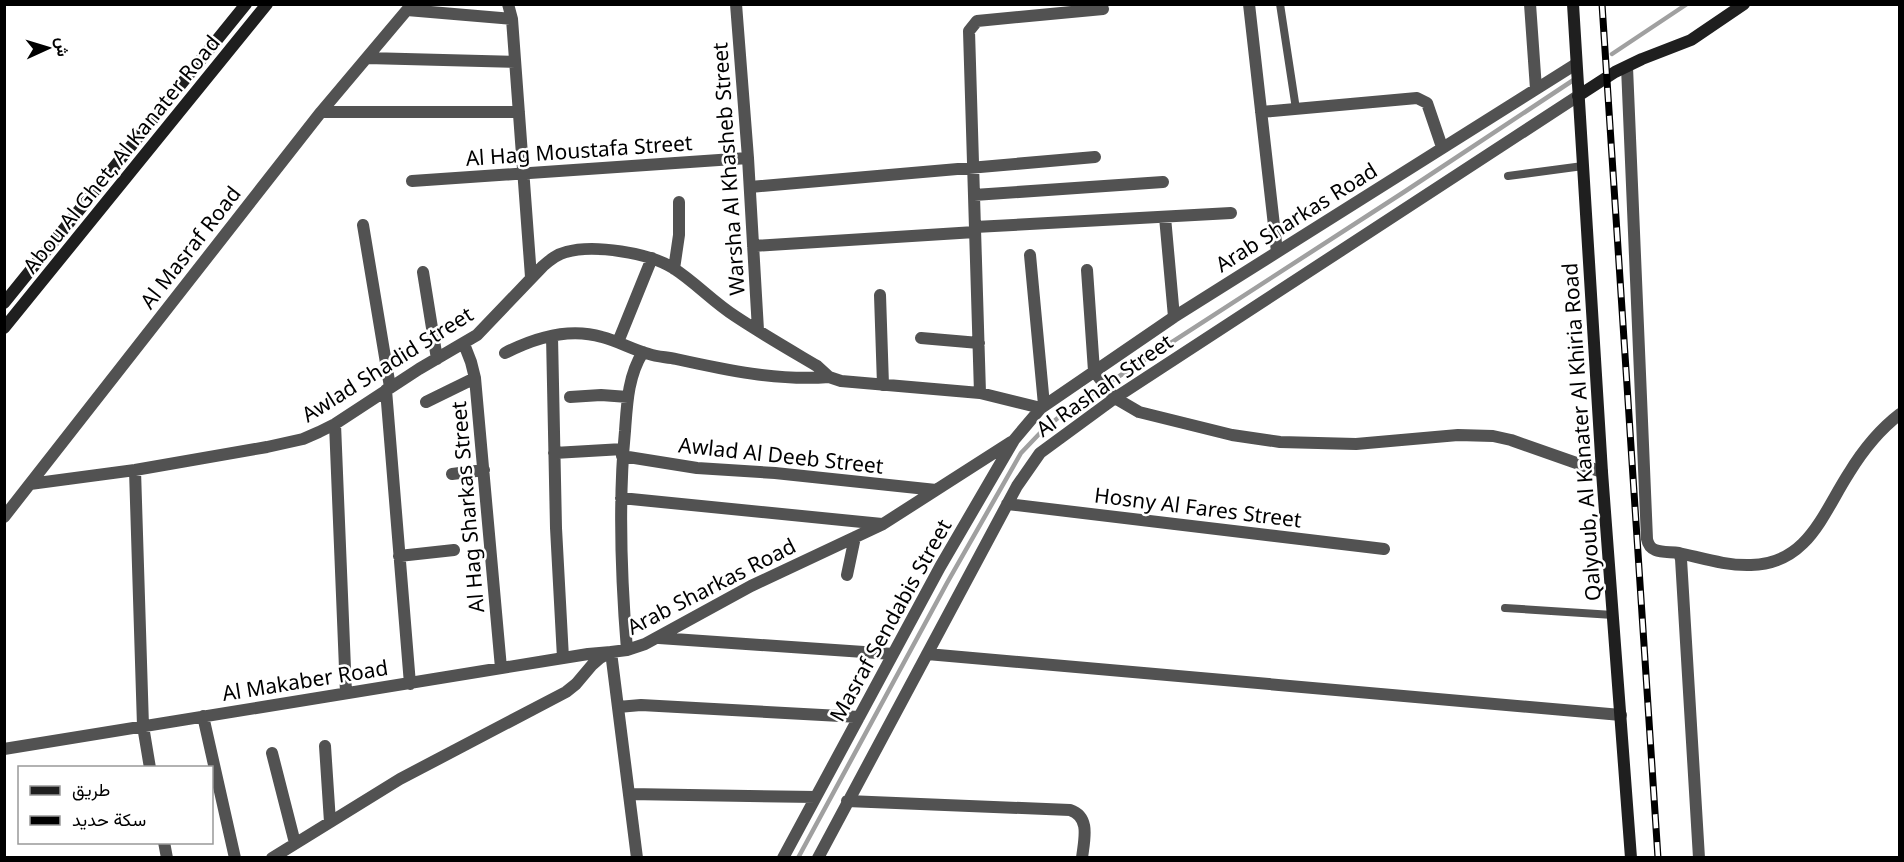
<svg xmlns="http://www.w3.org/2000/svg" width="1904" height="862" viewBox="0 0 1904 862" font-family="'Noto Sans',Vazirmatn,sans-serif">
  <style>
    .lines { fill: none; stroke-linecap: round; stroke-linejoin: round }
    .stream { stroke: #a0a0a0; stroke-width: 4.5 }
    .lane { stroke: #525252; stroke-width: 8 }
    .street { stroke: #525252; stroke-width: 12 }
    .secondary { stroke: #1f1f1f; stroke-width: 12 }
    .rail-casing { stroke: #000; stroke-width: 7 }
    .rail { stroke: #fff; stroke-width: 4.5; stroke-dasharray: 14; stroke-linecap: butt }
    .labels { text-anchor: middle; dominant-baseline: central; stroke-width: 5; stroke-linejoin: round; paint-order: stroke }
    .street-label { font-size: 21px; fill: #000; stroke: #fff }
  </style>
  <rect width="100%" height="100%" fill="#fff"/>
  <g class="lines">
    <path class="stream" d="M1612,54L1687,4
      M798,858L947,583L1021,453L1042,431L1070,408L1404,192L1575,79"/>
    <path class="lane" d="M1280,4L1296,109
      M1508,176L1583,166
      M1505,608L1613,615"/>
    <path class="street" d="M508,4L512,19L531,277
      M736,4L748,158L758,330
      M1249,4L1277,252
      M1530,4L1536,89
      M407,10L512,19
      M367,58L515,62
      M1627,67L1647,539C1650,555 1666,551 1679,553L1681,559L1699,858
      M321,112H519
      M1261,112L1417,98L1427,103L1442,147
      M412,181L748,158
      M750,187L1095,157
      M974,195L1163,182
      M1165,217L1174,317
      M363,225L390,387
      M975,227L1231,213
      M753,246L975,232
      M1030,255L1044,405
      M674,269L679,235V202
      M1087,270L1094,371L1115,398L1139,412L1232,435L1280,442L1356,444L1458,435L1493,436L1511,440L1602,472
      M423,272L437,359
      M880,295L883,385
      M552,336L556,528L563,658
      M921,338L979,343
      M618,342L652,258
      M464,344L471,362L475,378L501,668
      M505,353C534,338 569,327 602,337C618,341 633,350 649,354C657,357 667,357 676,359C726,370 777,381 829,377
      M386,390L410,684
      M980,393L969,31L977,21L1103,9
      M570,397L601,395L628,397
      M426,402L475,378
      M335,424L346,693
      M554,453L623,449
      M622,456L697,468L775,473L936,490
      M135,470L143,726L150,768
      M452,474L484,470
      M30,484L135,470L267,447L303,439L319,432L335,424L419,369L477,335L543,266C550,260 557,254 566,252C594,244 649,253 673,268C695,282 713,302 735,316C762,334 790,350 817,366L829,377L841,381L980,393L1041,408
      M621,498L882,524
      M1007,504L1384,549
      M4,517L321,112L412,4
      M1679,553C1702,558 1727,566 1751,565C1808,564 1823,513 1849,473C1863,450 1879,430 1900,414
      M399,556L454,550
      M847,575L855,537
      M659,638L893,654
      M627,650C621,577 618,504 625,431C627,403 628,376 643,352
      M927,654L1621,715
      M618,707L641,705L859,717
      M203,716L235,858
      M325,746L330,822
      M4,749L588,654L611,652L637,858
      M272,753L295,843
      M629,794L816,797
      M847,801L1070,810C1091,817 1084,840 1082,858
      M164,842L167,858
      M272,858L400,779L566,692L576,684L592,665L600,658L611,652L627,650L645,644L751,586L883,524L1011,442
      M783,858L940,567L1014,440L1041,408L1174,317L1576,64
      M818,858L1017,486L1040,453L1115,398L1578,96"/>
    <path class="secondary" d="M1573,4L1602,472L1631,858
      M1578,96L1615,72L1642,59L1691,40L1744,4
      M4,303L246,4
      M4,328L267,4"/>
    <g class="rail-casing">
      <path id="rail" d="M1602,4L1658,858"/>
    </g>
    <use href="#rail" class="rail"/>
  </g>
  <g class="labels">
    <g class="street-label">
      <text transform="translate(579 150) rotate(-4)">Al Hag Moustafa Street</text>
      <text transform="translate(121 154) rotate(-51)">Abou Al Ghet, Al Kanater Road</text>
      <text transform="translate(728 169) rotate(-94)">Warsha Al Khasheb Street</text>
      <text transform="translate(1296 217) rotate(-32)">Arab Sharkas Road</text>
      <text transform="translate(190 247) rotate(-52)">Al Masraf Road</text>
      <text transform="translate(387 364) rotate(-32)">Awlad Shadid Street</text>
      <text transform="translate(1104 385) rotate(-35)">Al Rashah Street</text>
      <text transform="translate(1581 432) rotate(-94)">Qalyoub, Al Kanater Al Khiria Road</text>
      <text transform="translate(781 455) rotate(6)">Awlad Al Deeb Street</text>
      <text transform="translate(467 507) rotate(-95)">Al Hag Sharkas Street</text>
      <text transform="translate(1198 507) rotate(7)">Hosny Al Fares Street</text>
      <text transform="translate(711 586) rotate(-27)">Arab Sharkas Road</text>
      <text transform="translate(890 620) rotate(-61)">Masraf Sendabis Street</text>
      <text transform="translate(305 680) rotate(-9)">Al Makaber Road</text>
    </g>
  </g>
  <rect width="1904" height="862" fill="none" stroke="#000000" stroke-width="12"/>
  <rect x="18" y="766" width="195" height="78" fill="#ffffff" stroke="#999999" stroke-width="1.5"/>
  <rect x="30" y="786" width="30" height="9" fill="#1f1f1f" stroke="#999999" stroke-width="1.5"/>
  <text x="72" y="796" font-size="18" fill="#000000">طريق</text>
  <rect x="30" y="816" width="30" height="9" fill="#000000" stroke="#999999" stroke-width="1.5"/>
  <text x="72" y="826" font-size="18" fill="#000000">سكة حديد</text>
  <g transform="translate(48 48) rotate(86)" stroke="#ffffff" stroke-width="4.5" paint-order="stroke">
  <path d="M0-4.5L10 22L0 15L-10 22Z" fill="#000000"/>
  <text y="-9" font-size="16" font-weight="bold" text-anchor="middle" fill="#000000">ش</text>
  </g>
</svg>
